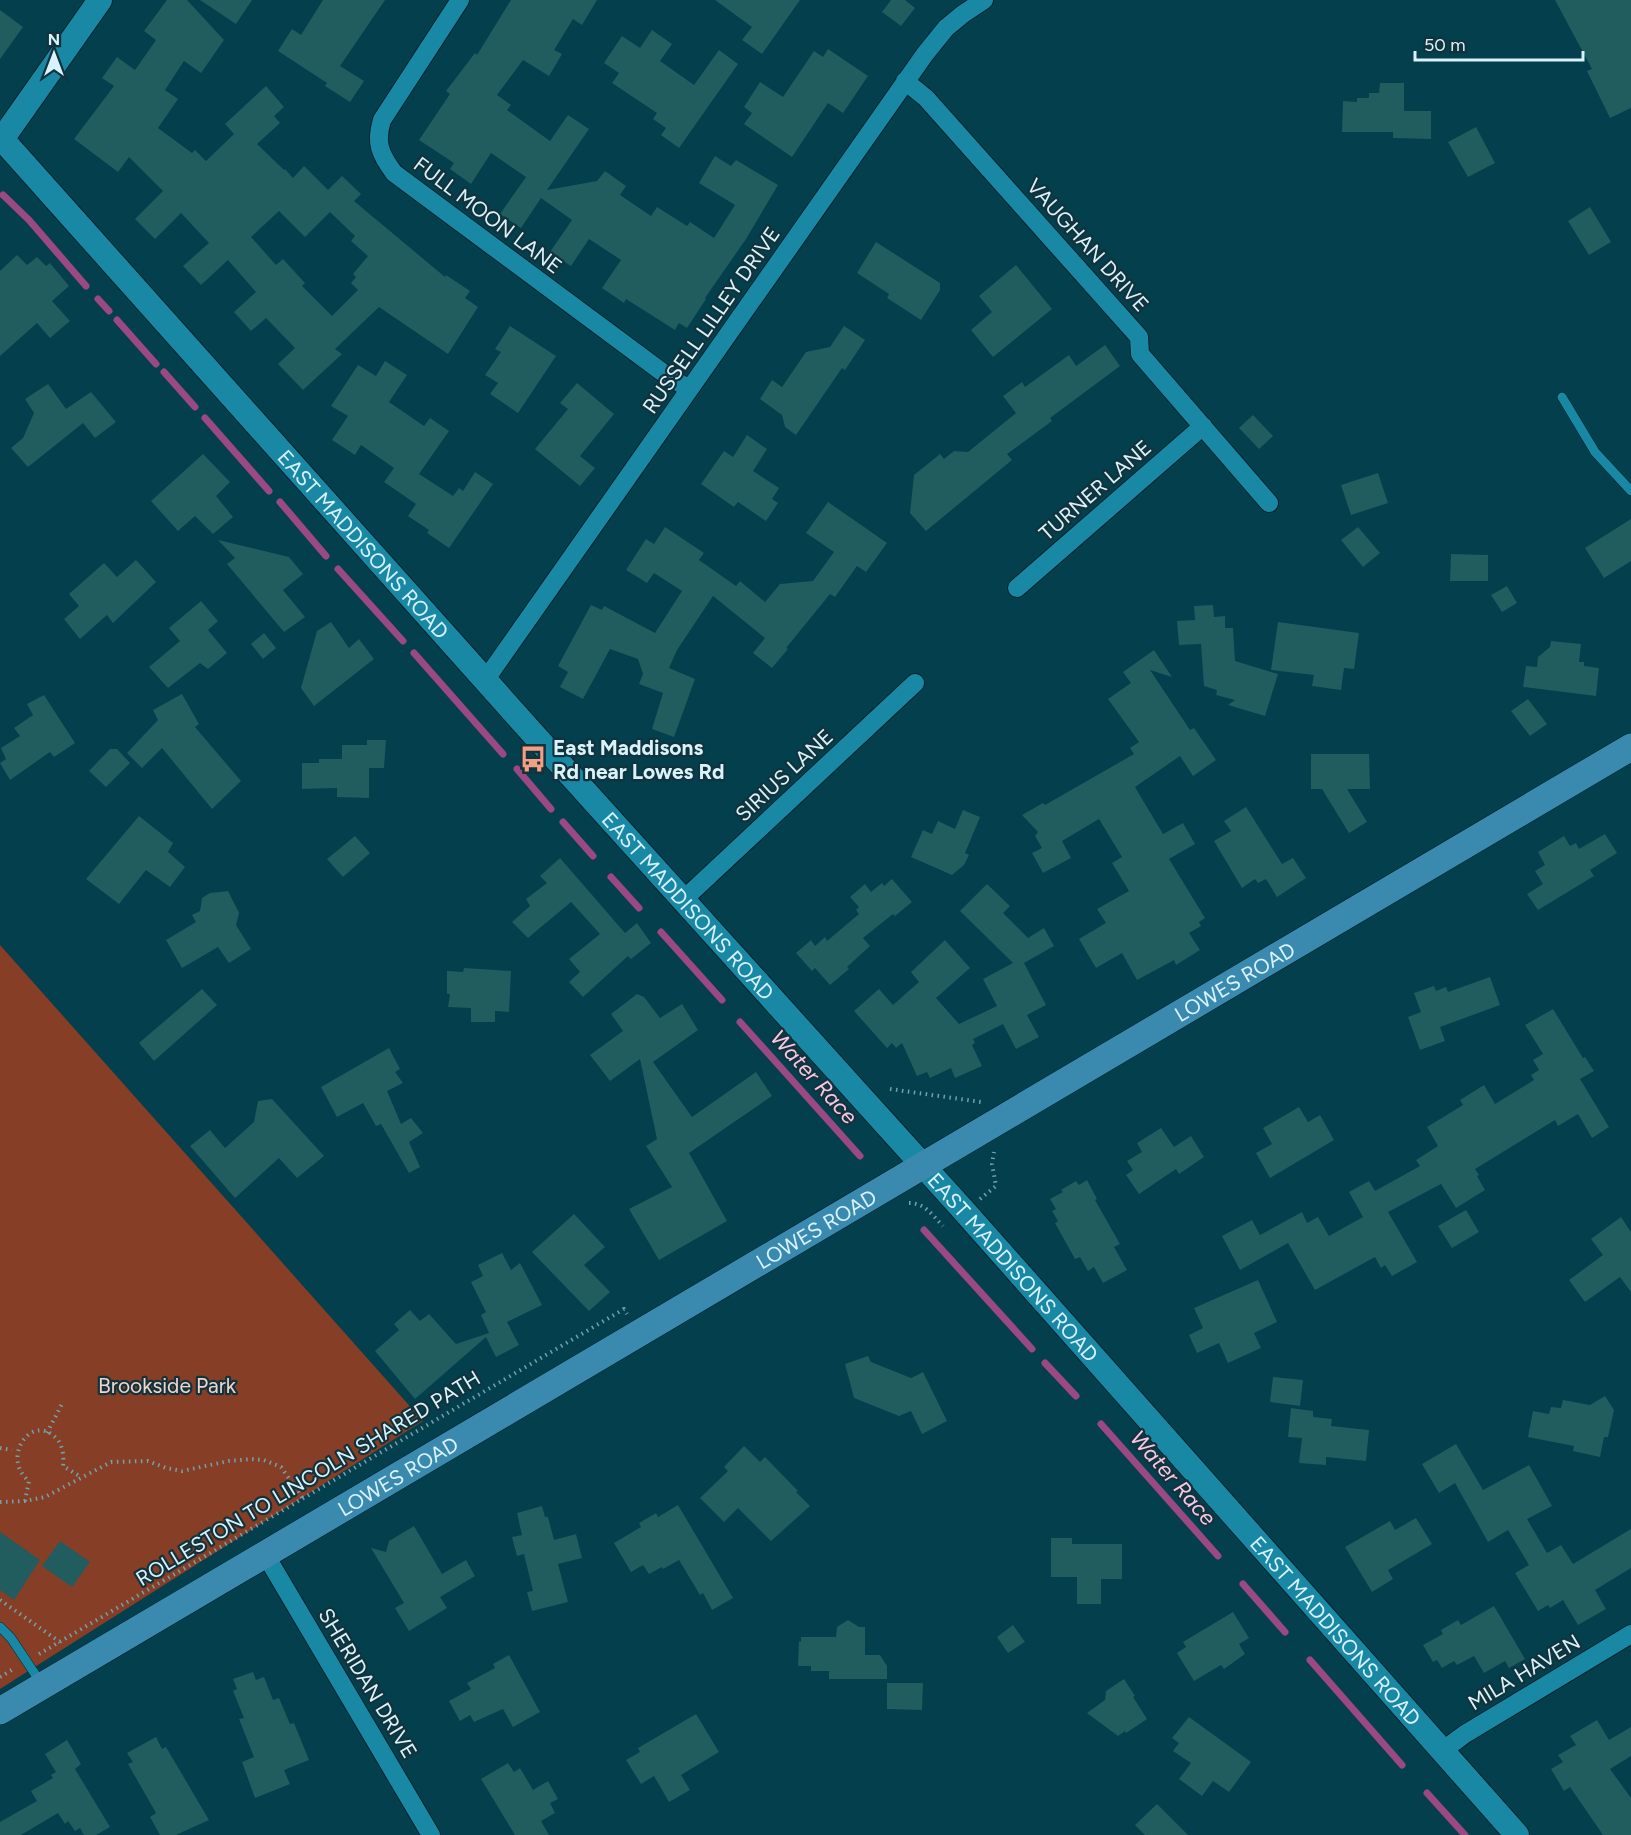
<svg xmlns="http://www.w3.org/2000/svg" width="1631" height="1835" viewBox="0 0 1631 1835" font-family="Figtree,sans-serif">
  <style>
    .green { fill: #863f26 }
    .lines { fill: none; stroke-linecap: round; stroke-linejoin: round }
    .stream { stroke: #9a4983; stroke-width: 7 }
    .building { fill: #215c5f; fill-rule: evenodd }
    .service-casing { stroke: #03242c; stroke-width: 10 }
    .minor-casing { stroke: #03242c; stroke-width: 20 }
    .tertiary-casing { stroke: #03242c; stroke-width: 26 }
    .secondary-casing { stroke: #03242c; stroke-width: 28 }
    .path { stroke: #76a0ab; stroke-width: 4; stroke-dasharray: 1.5 4.5; stroke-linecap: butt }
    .service { stroke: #1988a4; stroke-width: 9 }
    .minor { stroke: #1988a4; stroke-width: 18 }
    .tertiary { stroke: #1988a4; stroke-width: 24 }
    .secondary { stroke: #3a8ab0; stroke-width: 27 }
    .labels { text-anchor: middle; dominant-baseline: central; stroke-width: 4.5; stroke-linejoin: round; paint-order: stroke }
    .street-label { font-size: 21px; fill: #d9f3fc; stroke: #13333c }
    .poi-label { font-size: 21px; font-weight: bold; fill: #d9f3fc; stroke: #13333c; text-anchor: start }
    .park-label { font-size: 21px; fill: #f0d5cc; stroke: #13333c }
    .water-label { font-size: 22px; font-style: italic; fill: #f7c9e7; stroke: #13333c }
  </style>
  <rect width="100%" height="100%" fill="#033f4d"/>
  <path class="green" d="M0,945L423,1421L0,1689Z"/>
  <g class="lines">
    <path class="stream" d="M3,195L29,220L86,286
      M98,299L109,311
      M117,320L156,364
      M164,372L195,407
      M205,418L269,491
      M280,502L326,556
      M338,569L403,641
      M414,653L503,754
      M517,769L551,809
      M563,822L593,856
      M611,877L639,908
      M661,932L722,1000
      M740,1022L860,1156
      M924,1230L1032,1349
      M1045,1363L1076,1396
      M1101,1424L1218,1556
      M1243,1584L1285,1632
      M1310,1660L1402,1765
      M1427,1793L1465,1835"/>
  </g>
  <path class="building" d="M167,0H187L224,40L201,73L184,61L165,90L178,99L158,128L192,153L195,150L206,161L234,134L225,124L266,86L284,107L274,116L280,123L257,144L284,170L285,169L293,178L304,166L328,190L342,176L361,194L354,201L445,277L446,275L470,291L465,298L478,307L448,354L379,307L335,349L342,354L303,390L278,364L295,348L266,318L251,331L234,312L256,292L228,260L201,285L183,266L209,243L181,213L155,239L135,219L163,191L129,157L118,172L74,139L114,86L102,78L117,57L135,70L156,40L144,31ZM279,211L305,237L330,212L355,236L351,241L368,256L353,274L356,277L351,283L358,290L332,316L302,286L305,283L283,259L276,265L251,237Z
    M200,0H252L236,24Z
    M323,0H385L340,66L364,81L350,102L325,86L327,83L278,51L292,29L301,35Z
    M511,0H597L582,25L573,19L554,50L562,54L549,76L523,60L497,95L511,105L507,110L550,141L568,115L589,129L547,190L597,181L605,171L626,186L620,195L651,216L657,207L687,226L690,222L714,238L735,205L699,183L715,156L731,166L736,160L778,185L746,239L705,298L706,299L687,328L679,323L675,330L626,299L624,303L602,288L621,260L589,239L571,266L550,252L572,220L541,198L521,228L500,214L526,177L491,153L471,184L450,169L454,163L419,140L450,94L446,91L475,53L477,55Z
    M715,0H800L762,54L742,40L752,27Z
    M891,0H905L915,8L901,26L882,12Z
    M1555,0H1631V108L1610,118L1587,71L1592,69Z
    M0,10L23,27L0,59Z
    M652,30L672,44L660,61L694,85L719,50L738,64L679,148L661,135L666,128L653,119L657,113L612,83L619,73L604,63L622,36L640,48Z
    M828,49L868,76L843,113L828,103L792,157L744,124L752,113L744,107L760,82L783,97L814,51L823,57Z
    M1380,83H1404V111H1431V139L1393,138V132H1342L1343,101L1357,102V98H1369V93H1379Z
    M1476,127L1495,163L1468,177L1448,142Z
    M1590,207L1611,242L1589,255L1568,221Z
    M876,242L940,283V290L921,320L887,298L889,294L857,273Z
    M17,255L27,265L37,257L46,266L50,263L69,286L52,301L70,321L50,338L37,323L0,356V271Z
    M1016,265L1052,309L993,357L971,330L992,312L979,296Z
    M510,326L556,356L518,413L490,394L498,383L485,375L501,352L495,349Z
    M844,326L865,340L845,370L842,368L796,435L785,427L782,415L760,399L772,380L782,387L806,352L830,347Z
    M1105,345L1120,366L1050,418L1052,421L1007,454L1012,460L926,531L910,513L914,475L940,454L944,459L954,451L968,452L1016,413L1003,396L1022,382L1025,387L1069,355L1076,366Z
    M385,361L407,375L389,402L424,426L430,418L449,431L419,474L453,496L459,488L463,491L475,472L493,484L449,548L427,533L429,530L408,516L416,504L384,482L394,468L361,445L355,455L332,440L348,416L331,406L358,365L376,376Z
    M577,383L614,414L580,456L595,468L580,486L535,449L568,409L560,403Z
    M48,384L66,409L91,392L116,422L95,438L83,423L28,467L11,448L23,438L34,413L25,399Z
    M1253,415L1273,436L1259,449L1239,428Z
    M747,435L767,449L753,471L779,488L772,499L778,503L766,521L738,502L734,507L701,484L724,451L733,457Z
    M203,454L230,482L216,496L233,517L213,534L195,516L178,531L151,501Z
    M1378,473L1388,503L1351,515L1341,485Z
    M828,502L887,543L866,572L857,566L835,597L830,594L786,648L788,649L772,668L753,653L765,638L713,596L677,650L669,668L695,679L674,737L652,729L663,693L639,684L643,674L638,659L610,649L583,699L560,687L568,672L558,666L591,605L602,610L604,606L655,633L682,591L654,573L647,583L626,570L646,539L654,544L665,527L704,553L699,560L736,586L740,581L765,602L780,584L813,581L834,552L806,533Z
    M1631,519V561L1604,578L1585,548Z
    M1358,527L1380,553L1363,567L1341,540Z
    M218,540L289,557L303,574L283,590L305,617L284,632L227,564L235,558Z
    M1451,554L1488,555V581H1450Z
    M136,560L156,582L113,623L107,615L80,639L64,619L79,606L69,594L104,563L117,577Z
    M1507,586L1517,603L1502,612L1491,595Z
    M201,601L218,621L208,630L227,653L208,669L200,663L168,688L149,667L180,641L169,628Z
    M1213,605L1214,617L1225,616V628H1233L1235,661L1278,674L1265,716L1228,705L1235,700L1216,695L1217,690L1204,686L1201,644L1179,645L1177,621L1195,620L1194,606Z
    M331,622L349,648L359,639L374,659L314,706L301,688L317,631Z
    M1278,622L1359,633L1354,669L1344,668L1341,690L1312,686L1314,675L1271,670Z
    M264,633L276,648L263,659L251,644Z
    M1551,641L1581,644L1579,662H1584V666L1599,668L1596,696L1523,687L1526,666L1537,667L1538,657L1550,647Z
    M1154,650L1172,677L1150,670L1190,730L1194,728L1216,760L1193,776L1180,756L1135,787L1163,834L1183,823L1195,844L1169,859L1205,918L1199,922L1201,926L1189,933L1200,950L1176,965L1174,960L1137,980L1122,953L1096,968L1079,939L1106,923L1097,909L1129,891L1112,863L1122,857L1099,819L1062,841L1071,858L1043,873L1032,853L1042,848L1035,836L1038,832L1022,815L1043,803L1045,805L1134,754L1130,748L1139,742L1108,699L1131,683L1123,672Z
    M182,694L199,724L195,727L241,781L212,809L162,748L142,768L127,753L158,720L153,710Z
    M44,695L75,743L54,757L50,752L10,780L0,763L6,759L1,748L20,736L14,728L33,715L27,704Z
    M1528,699L1547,724L1530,736L1511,711Z
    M367,740H386L384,768H369V798L337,797V788L302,789V763H319V759H342V745H367Z
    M110,749H117L130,763L106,787L89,771Z
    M1311,754H1369L1370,789H1347L1367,822L1349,833L1322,789H1311Z
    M1246,807L1282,864L1293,858L1306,878L1277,897L1266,879L1258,883L1255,879L1242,888L1214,841L1231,831L1224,821Z
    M963,810L980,817L965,853L969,855L964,865L952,875L911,857L923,830L932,834L938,821L955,829Z
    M139,816L173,843L168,852L185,867L170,887L146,870L119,904L86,879Z
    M1605,834L1617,853L1590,870L1594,876L1538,910L1527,894L1543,884L1535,871L1545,865L1538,852L1564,836L1570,846L1576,843L1579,849Z
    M355,836L370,853L343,877L327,859Z
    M560,858L625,933L637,923L651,943L631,959L628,956L583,997L569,982L580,972L569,959L600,934L571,902L528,938L512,922L530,906L526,899L547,883L540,876Z
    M892,879L912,902L895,916L893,914L863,938L870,946L847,967L849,969L830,985L815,968L812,971L796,953L811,940L815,946L825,937L827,941L859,914L856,910L859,907L850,897L865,884L871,892L882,883L884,886Z
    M987,884L1010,906L1003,913L1028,938L1044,928L1054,946L1024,963L1046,1005L1027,1015L1039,1037L1016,1049L1003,1024L973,1039L975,1043L972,1045L982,1066L955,1078L951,1068L930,1078L927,1072L917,1076L902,1043L896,1048L892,1043L887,1048L854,1011L879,989L893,1005L919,982L911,972L945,940L970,968L936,998L959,1024L997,1006L983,979L1013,963L960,911Z
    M228,891L239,913L236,925L251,949L229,963L218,947L182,968L166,940L196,922L192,915L200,911L202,898L210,893Z
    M464,968L511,971L509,1012L495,1011V1022H471V1008L448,1007L450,994H447V971L463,972Z
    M1490,977L1500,1005L1440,1027L1445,1041L1420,1050L1408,1017L1421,1012L1414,993L1434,986L1436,991L1446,987L1448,992Z
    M202,989L217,1005L154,1061L139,1043Z
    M637,994L644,997L660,1018L682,1004L698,1030L653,1062L692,1117L756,1072L772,1096L689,1153L727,1221L659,1260L629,1209L672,1187L646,1146L657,1139L640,1059L610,1081L590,1055L623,1031L611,1014Z
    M1553,1009L1583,1058L1585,1057L1594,1071L1580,1079L1609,1127L1592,1138L1578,1114L1558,1126L1555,1120L1475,1169L1479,1175L1477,1176L1485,1190L1456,1208L1441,1184L1388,1212L1417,1262L1392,1276L1385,1265L1381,1268L1375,1257L1315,1290L1288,1243L1240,1270L1222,1236L1252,1220L1260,1235L1302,1212L1307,1223L1318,1217L1329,1236L1363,1217L1349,1192L1369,1181L1375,1191L1420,1166L1416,1160L1438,1146L1427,1127L1463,1105L1460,1100L1484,1085L1495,1104L1534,1080L1531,1075L1539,1070L1533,1060L1543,1054L1525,1025Z
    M389,1048L400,1069L395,1072L403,1083L387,1091L401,1124L411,1118L423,1133L409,1142L420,1167L409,1173L381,1124L376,1126L363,1103L337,1117L321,1087Z
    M272,1099L324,1156L297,1178L279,1158L235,1198L190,1146L210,1130L225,1148L254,1122L258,1101Z
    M1299,1107L1308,1122L1320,1115L1334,1140L1270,1178L1256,1153L1272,1144L1263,1128Z
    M1161,1128L1174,1147L1191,1136L1204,1157L1179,1174L1176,1169L1139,1194L1126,1175L1133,1170L1127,1161L1142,1152L1137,1143Z
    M1087,1180L1097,1199L1095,1200L1120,1244L1114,1247L1127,1270L1103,1283L1094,1267L1088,1271L1080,1257L1075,1259L1055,1223L1058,1221L1052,1211L1056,1209L1050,1199L1063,1192L1061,1190L1076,1181L1079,1185Z
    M1466,1210L1479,1232L1452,1248L1438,1226Z
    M574,1214L605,1247L584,1265L610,1292L589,1311L532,1252Z
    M1621,1217L1631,1232V1292L1620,1277L1585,1302L1569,1280L1603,1255L1591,1239Z
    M502,1253L511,1270L520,1263L542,1305L507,1322L519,1345L496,1357L486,1337L415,1399L375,1351L399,1330L394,1324L410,1310L420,1321L429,1314L456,1344L489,1333L481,1315L486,1312L471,1282L483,1276L478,1265Z
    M1258,1280L1277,1322L1254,1333L1261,1348L1228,1363L1219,1343L1197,1353L1189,1335L1203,1328L1194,1308Z
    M868,1356L871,1362L911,1378L923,1372L947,1421L922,1434L911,1411L899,1416L854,1398L845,1364Z
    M1273,1377L1303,1380L1300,1406L1270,1402Z
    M1605,1396L1614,1410L1608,1437H1604L1600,1457L1573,1451L1574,1446L1528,1437L1533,1411L1549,1414L1551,1407L1561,1408L1563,1400L1590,1405Z
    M1291,1408L1313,1411V1417L1332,1419L1331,1426L1369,1430L1366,1461L1326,1457V1465L1299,1463L1302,1438L1288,1437Z
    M1456,1444L1483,1490L1529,1465L1552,1506L1527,1519L1547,1553L1561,1545L1573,1564L1631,1529V1568L1595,1590L1606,1609L1578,1625L1563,1600L1550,1608L1548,1605L1538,1611L1515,1573L1529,1565L1508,1530L1488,1542L1455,1483L1439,1493L1422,1464Z
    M744,1446L760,1462L765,1457L798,1491L796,1492L810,1506L771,1541L738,1508L724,1522L700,1498L728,1471L724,1467Z
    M678,1505L733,1598L712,1610L703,1593L700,1595L679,1560L663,1569L662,1567L649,1574L643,1565L631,1572L614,1543L641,1527L639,1523L656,1513L658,1517Z
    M542,1506L545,1517H548L554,1540L576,1534L582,1558L558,1564L568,1602L532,1611L527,1592L533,1591L524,1554L517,1556L512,1537L522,1535L517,1513Z
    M1416,1518L1432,1544L1388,1570L1393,1579L1372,1592L1345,1547L1390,1521L1395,1530Z
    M414,1526L442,1574L466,1560L475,1576L440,1597L447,1608L409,1631L395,1608L404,1603L371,1548L386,1552L389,1541Z
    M0,1532L40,1560L14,1600L0,1590Z
    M1051,1538H1072V1544H1122V1579H1101V1604H1077V1577H1051Z
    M60,1541L90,1562L72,1587L42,1566Z
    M1494,1606L1525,1659L1509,1668L1505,1661L1484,1673L1474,1656L1457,1665L1454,1661L1442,1668L1437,1660L1433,1662L1423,1645L1443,1634L1441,1630L1458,1620L1461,1625Z
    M1233,1612L1249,1638L1239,1644L1245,1654L1224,1669L1221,1665L1194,1681L1177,1653L1186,1647L1183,1642Z
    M848,1620L859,1627H865V1655H880L887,1666V1679H829V1671H811V1666H798L799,1641L801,1642V1637H836L837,1627Z
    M1013,1625L1025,1642L1008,1653L997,1637Z
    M509,1655L540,1712L513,1727L503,1709L474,1722L470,1715L460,1721L449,1701L471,1689L467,1683L495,1668L493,1664Z
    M253,1672L256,1680L264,1677L273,1700L279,1698L290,1724L294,1723L309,1760L284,1770L290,1784L255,1798L242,1762L254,1757L239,1719L244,1718L233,1691L237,1689L233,1679Z
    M1124,1679L1135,1696L1133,1697L1147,1719L1126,1733L1125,1731L1118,1736L1087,1713L1105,1700L1106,1691Z
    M887,1683H923L922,1710L887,1709Z
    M696,1714L719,1752L681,1775L690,1790L669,1802L654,1776L641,1784L626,1760L640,1752L638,1748Z
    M1189,1717L1251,1762L1229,1792L1213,1781L1202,1796L1179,1779L1191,1763L1173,1751L1179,1743L1172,1738Z
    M1597,1720L1609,1740L1631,1727V1756L1610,1769L1631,1798V1835H1603L1570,1787L1564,1791L1551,1769L1563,1762L1558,1755L1576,1745L1570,1736Z
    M156,1737L162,1749L166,1747L209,1820L176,1835H160L150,1817L156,1813L128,1764L133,1762L127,1753Z
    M67,1740L81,1764L75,1769L110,1827L96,1835H84L80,1828L75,1831L68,1821L65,1824L58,1813L21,1835H0V1822L37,1801L31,1791L53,1778L51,1775L56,1772L45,1754Z
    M508,1763L514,1772L520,1768L533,1790L548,1781L558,1799L550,1803L555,1813L541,1821L549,1835H515L481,1779Z
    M1157,1804L1188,1835H1145L1135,1825Z"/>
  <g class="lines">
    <g class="service-casing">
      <path id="service" d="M1562,397L1595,452L1631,491
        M0,1627L11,1638L41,1683"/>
    </g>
    <g class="minor-casing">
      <path id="minor" d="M460,0L382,120C375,143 380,154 394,173L662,372L689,389
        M905,81L926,98L1139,337L1140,354L1269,503
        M1017,588L1203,426
        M486,679L925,54L946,28L963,14L984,0
        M683,900L915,683
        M265,1554L431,1835
        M1442,1751L1465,1734L1631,1634"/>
    </g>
    <g class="tertiary-casing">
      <g id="tertiary">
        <path id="s1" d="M2,139L536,737L965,1212L1517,1835"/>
        <path d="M0,142L100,0"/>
      </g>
    </g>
    <g class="secondary-casing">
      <g id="secondary">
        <path id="s2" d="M0,1711L1631,747"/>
      </g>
    </g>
    <path class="path" d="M890,1089L981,1102
      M980,1199L996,1186L992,1164L994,1152
      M909,1203C925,1203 932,1215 943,1226
      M47,1433L63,1402
      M0,1448L12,1450
      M25,1501L29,1481C0,1458 32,1411 57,1439C63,1446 64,1457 63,1466L81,1477
      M0,1502L25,1501L45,1497L111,1462L148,1461L166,1468L182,1471L229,1461L252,1459L264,1460L281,1467L304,1500
      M0,1600L60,1642
      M39,1654L624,1309L627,1314
      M0,1677L15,1668"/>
    <use href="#service" class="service"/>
    <use href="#minor" class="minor"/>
    <use href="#tertiary" class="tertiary"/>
    <use href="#secondary" class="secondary"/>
  </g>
  <defs>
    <g id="bus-bare" transform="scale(2.07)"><path d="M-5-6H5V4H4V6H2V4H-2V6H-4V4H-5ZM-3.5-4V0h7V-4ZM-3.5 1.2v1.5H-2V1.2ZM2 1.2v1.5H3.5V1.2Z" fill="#f39f83" stroke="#13333c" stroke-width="2.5" paint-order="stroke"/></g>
  </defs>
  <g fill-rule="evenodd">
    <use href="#bus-bare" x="533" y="759"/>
  </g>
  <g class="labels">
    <g class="street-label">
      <text transform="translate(488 215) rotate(37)">FULL MOON LANE</text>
      <text transform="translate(1088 245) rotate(48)">VAUGHAN DRIVE</text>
      <text transform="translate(711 320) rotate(-55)">RUSSELL LILLEY DRIVE</text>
      <text transform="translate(1095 490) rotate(-41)">TURNER LANE</text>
      <text stroke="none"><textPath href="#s1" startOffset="543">EAST MADDISONS ROAD</textPath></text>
      <text transform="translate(784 775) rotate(-43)">SIRIUS LANE</text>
      <text stroke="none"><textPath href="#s1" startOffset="1029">EAST MADDISONS ROAD</textPath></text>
      <text stroke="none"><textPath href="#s2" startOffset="1434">LOWES ROAD</textPath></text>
      <text stroke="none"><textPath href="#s2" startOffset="948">LOWES ROAD</textPath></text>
      <text stroke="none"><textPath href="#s1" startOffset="1515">EAST MADDISONS ROAD</textPath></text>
      <text stroke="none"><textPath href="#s2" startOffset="462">LOWES ROAD</textPath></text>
      <text transform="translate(308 1478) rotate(-31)">ROLLESTON TO LINCOLN SHARED PATH</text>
      <text stroke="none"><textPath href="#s1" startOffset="2001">EAST MADDISONS ROAD</textPath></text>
      <text transform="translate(1524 1672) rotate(-31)">MILA HAVEN</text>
      <text transform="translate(368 1683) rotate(59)">SHERIDAN DRIVE</text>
    </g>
    <g class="poi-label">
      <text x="553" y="747">East Maddisons<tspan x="553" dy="24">Rd near Lowes Rd</tspan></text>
    </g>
    <g class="park-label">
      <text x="167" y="1385">Brookside Park</text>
    </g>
    <g class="water-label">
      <text transform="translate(814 1077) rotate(48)">Water Race</text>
      <text transform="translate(1173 1478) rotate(49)">Water Race</text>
    </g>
  </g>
  <g transform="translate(54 54)" stroke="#13333c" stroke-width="4.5" paint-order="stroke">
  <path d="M0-4.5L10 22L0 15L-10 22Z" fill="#d9f3fc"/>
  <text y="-9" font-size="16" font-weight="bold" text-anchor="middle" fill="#d9f3fc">N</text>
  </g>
  <path d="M1415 51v9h168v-9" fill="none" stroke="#d9f3fc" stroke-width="3"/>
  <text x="1424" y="51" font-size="18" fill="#d9f3fc" stroke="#13333c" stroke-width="4.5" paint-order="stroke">50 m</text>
</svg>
